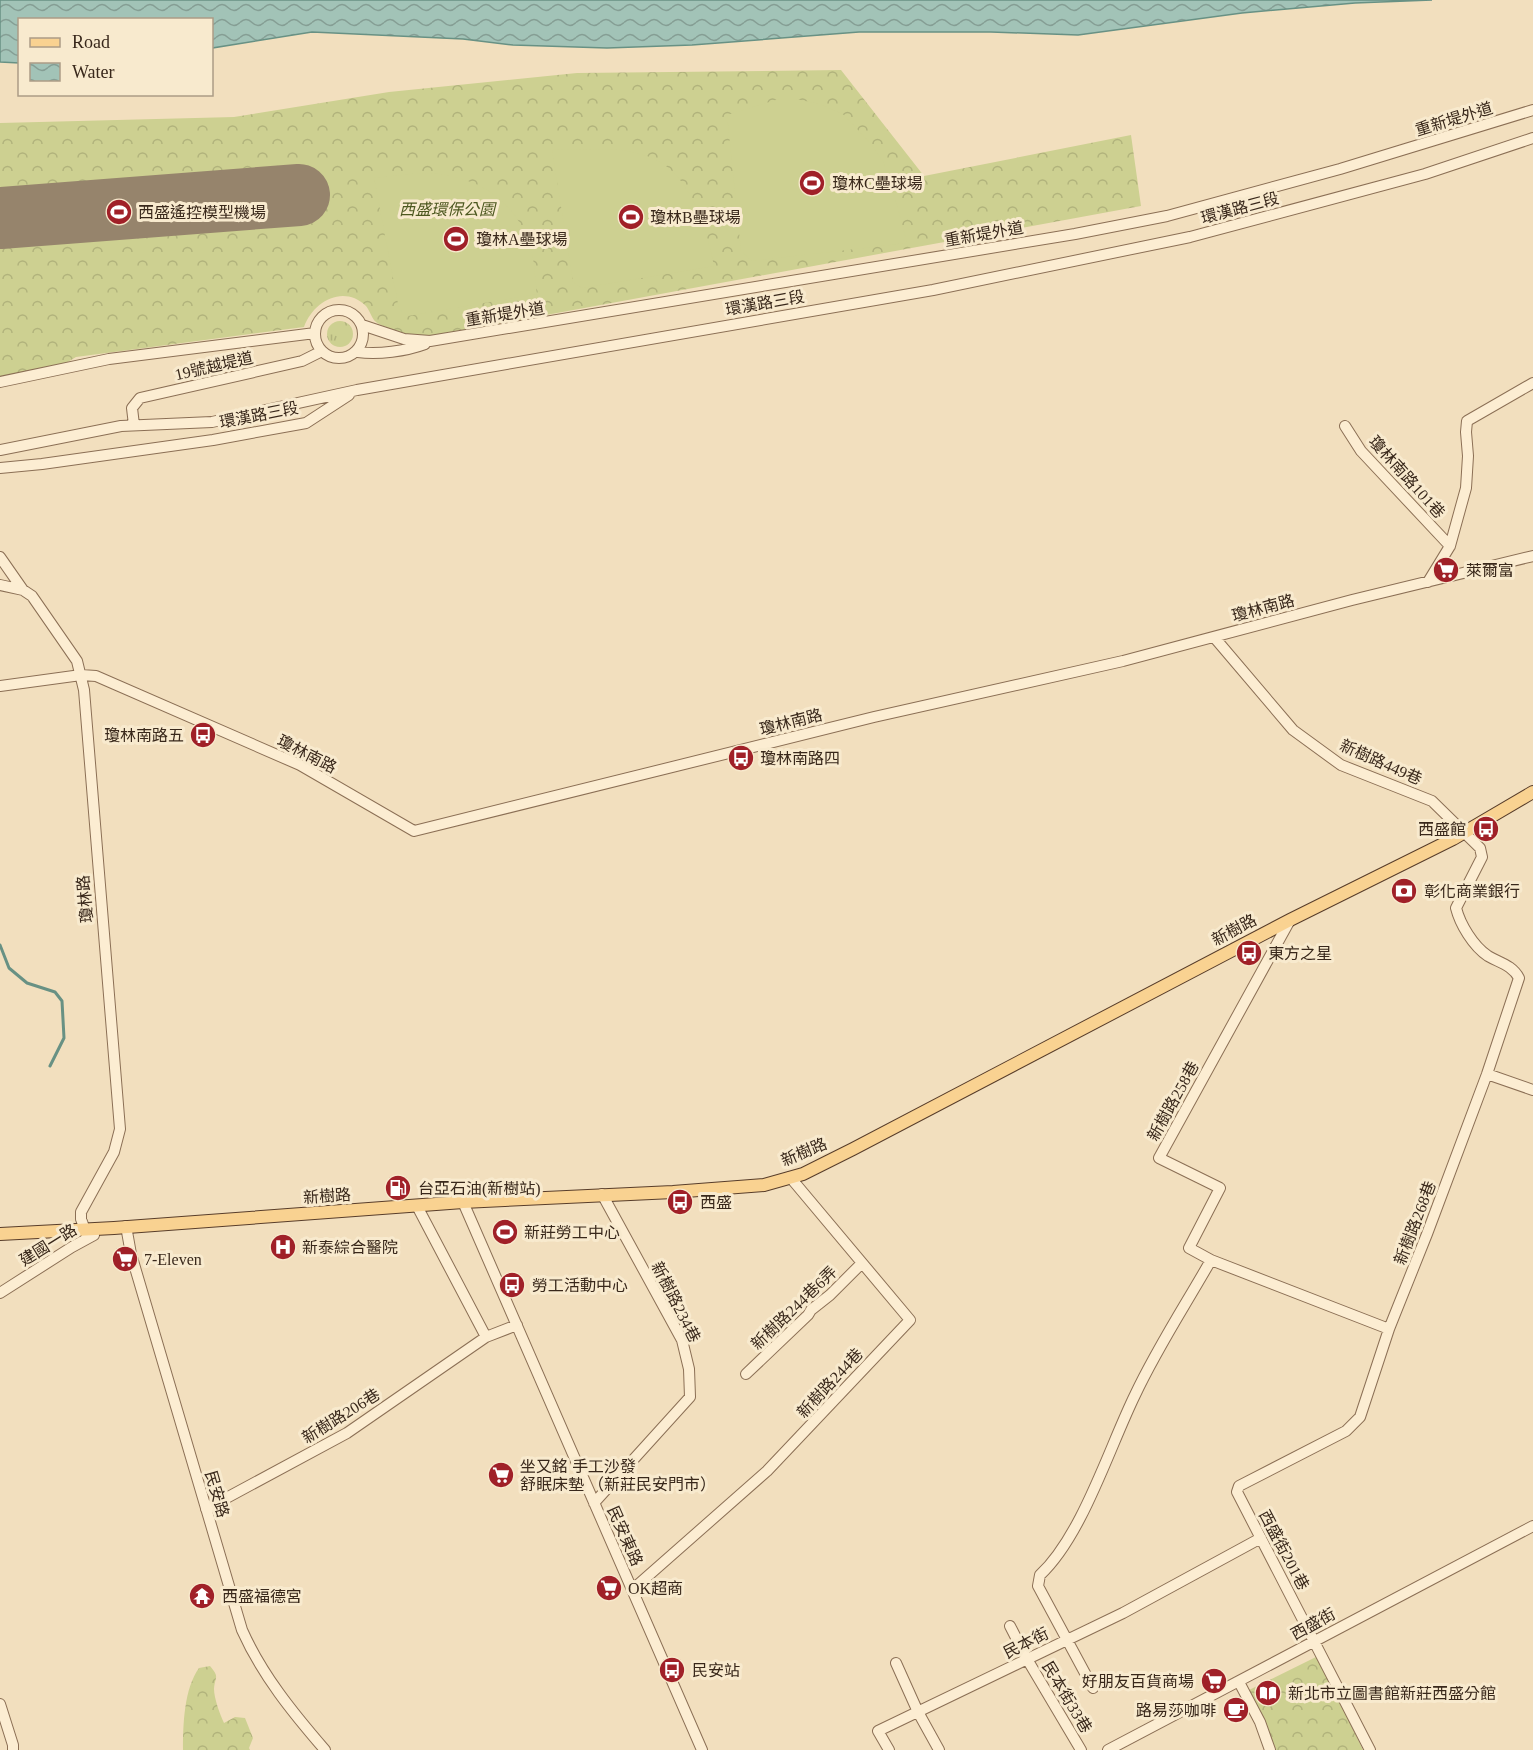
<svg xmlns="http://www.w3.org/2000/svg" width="1533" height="1750" viewBox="0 0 1533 1750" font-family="'Times New Roman','Noto Sans TC',serif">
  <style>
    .grass { fill: url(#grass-tufts) }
    .forest { fill: url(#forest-crowns) }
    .garden { fill: #cdd091 }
    .water { fill: url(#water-waves); stroke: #689184; stroke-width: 1.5 }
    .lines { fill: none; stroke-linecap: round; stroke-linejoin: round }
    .stream { stroke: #689184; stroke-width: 3 }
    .runway { stroke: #96846c; stroke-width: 62 }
    .minor-casing { stroke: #8b6f55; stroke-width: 12 }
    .major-casing { stroke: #583d2a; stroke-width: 14 }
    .minor { stroke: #fcedd2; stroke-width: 10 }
    .major { stroke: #f9d291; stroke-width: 12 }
    .labels { text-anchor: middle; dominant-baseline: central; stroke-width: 6; stroke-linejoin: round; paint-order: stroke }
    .street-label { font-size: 16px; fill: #39281b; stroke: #f8eace }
    .poi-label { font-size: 16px; fill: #39281b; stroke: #f8eace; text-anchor: start }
    .park-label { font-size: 16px; font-style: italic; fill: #4d5820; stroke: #f8eace }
  </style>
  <defs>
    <pattern id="grass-tufts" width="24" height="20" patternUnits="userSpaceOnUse" patternTransform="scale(1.5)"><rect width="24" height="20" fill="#cdd091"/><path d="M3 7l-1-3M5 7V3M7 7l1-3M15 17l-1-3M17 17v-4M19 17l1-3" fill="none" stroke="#b1b37c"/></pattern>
    <pattern id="forest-crowns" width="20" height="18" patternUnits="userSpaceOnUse" patternTransform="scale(1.5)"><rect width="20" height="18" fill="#cdd091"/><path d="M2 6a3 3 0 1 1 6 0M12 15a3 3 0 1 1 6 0" fill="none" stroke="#b1b37c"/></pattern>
    <pattern id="water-waves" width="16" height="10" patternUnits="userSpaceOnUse" patternTransform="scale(1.5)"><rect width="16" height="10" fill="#a2c3b7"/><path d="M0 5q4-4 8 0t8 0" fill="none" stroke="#859e94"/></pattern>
  </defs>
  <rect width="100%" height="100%" fill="#f2dfbe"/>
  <path class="grass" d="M327 334a13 13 0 1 1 26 0a13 13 0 1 1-26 0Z"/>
  <path class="forest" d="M841,70L924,176L1131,135L1141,206L420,338C411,335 381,327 376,322C372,319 370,311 366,306C343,284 313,302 304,327L76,357L43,377L0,381V123L234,117L389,92L577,73Z
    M1318,1656L1363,1750H1276L1249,1690Z
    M210,1666C220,1678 215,1676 214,1689C214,1698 220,1715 224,1723L235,1717L245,1718L253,1738L249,1748L250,1750H183C183,1724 184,1689 199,1668Z"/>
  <path class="garden" d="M779,99H796L820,104L844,115L870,143L883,161L897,205L907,243L752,261L741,251L727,115Z
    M618,149C634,153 653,155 666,166C693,185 708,235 714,266L582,288L573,282L552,150Z
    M421,173C473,173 519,199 532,253C535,266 535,281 537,294L408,316L399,309L374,178Z
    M301,182L303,207L175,217L176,234L95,240L93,224L0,231V206Z"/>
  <path class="water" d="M0,0H1432L1355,3L1242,13L1078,35L991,32H859L692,45L607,48L513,45L463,39L312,32L212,48V20H20L19,63L0,62Z"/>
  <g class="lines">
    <path class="stream" d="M0,945L9,968L27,983L55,992L62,1001L64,1038L50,1066"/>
    <path class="runway" d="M0,218L299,195"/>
    <g class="minor-casing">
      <path id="minor" d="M315 334a24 24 0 1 1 48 0a24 24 0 1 1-48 0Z
        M362,325L404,339L430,341L1075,234L1167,216L1340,169L1533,110
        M358,352C378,355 406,351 425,344
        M0,382L109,359L315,333
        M134,425L132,408L140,398L302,361L322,351
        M1345,426L1361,451L1450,546
        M0,450L121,426L212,422L357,390L933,290L1190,237L1425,174L1533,138
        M0,468L42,464L213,440L306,423L349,395
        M0,557L23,590
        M1428,582L1450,546L1466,488L1468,456L1466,432L1467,421L1533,383
        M0,585L23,590L32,596L77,661L84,690L120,1129L114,1152L81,1212V1219L88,1238
        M0,686L81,675L96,676L300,765L414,831L874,717L1123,661L1352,600L1533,556
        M1487,1074L1533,1090
        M463,1202L702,1750
        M417,1206L486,1337
        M126,1226L131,1254L242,1630C262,1675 293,1713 325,1750
        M1211,1260L1189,1248L1220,1188L1159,1158L1290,920
        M0,1293L72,1247L94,1235
        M746,1374L808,1315L811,1310L830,1295L862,1263
        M594,1503L690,1397L689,1369L682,1340L602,1194
        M206,1509L347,1433L486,1337L517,1325
        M632,1590L767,1471L910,1320L790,1177
        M1010,1626L1027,1659L1081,1750
        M896,1663L918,1712L939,1750
        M1239,1682L1260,1722L1270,1750
        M1093,1688L1038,1586L1040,1575C1082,1536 1109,1448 1135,1395C1157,1348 1186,1304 1211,1260L1389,1329L1427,1234L1487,1074L1519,978C1512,965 1500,963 1488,956C1473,946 1460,924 1456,908L1482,857L1480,848L1432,801L1341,765L1293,730L1214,637
        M0,1704L13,1745V1750
        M889,1750L878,1731L1123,1613L1261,1538
        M1108,1750L1533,1526
        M1370,1750L1237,1492L1239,1486L1346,1431L1360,1417L1389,1329"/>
    </g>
    <g class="major-casing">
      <path id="major" d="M0,1234L114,1228L463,1202L673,1192L764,1185L803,1174L853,1149L1290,920L1453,839L1533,792"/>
    </g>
    <use href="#minor" class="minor"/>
    <use href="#major" class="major"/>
  </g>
  <defs>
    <g id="stadium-disc" transform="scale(1.35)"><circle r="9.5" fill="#a02028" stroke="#f8eace"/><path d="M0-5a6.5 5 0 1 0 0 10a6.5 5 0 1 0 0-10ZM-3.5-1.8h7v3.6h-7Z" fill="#fff"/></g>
    <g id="supermarket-disc" transform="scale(1.35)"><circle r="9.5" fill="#a02028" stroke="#f8eace"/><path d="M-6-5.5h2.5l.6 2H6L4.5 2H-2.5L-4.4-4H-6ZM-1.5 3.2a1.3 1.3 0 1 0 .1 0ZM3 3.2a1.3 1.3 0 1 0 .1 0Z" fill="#fff"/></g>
    <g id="bus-disc" transform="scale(1.35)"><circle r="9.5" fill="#a02028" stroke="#f8eace"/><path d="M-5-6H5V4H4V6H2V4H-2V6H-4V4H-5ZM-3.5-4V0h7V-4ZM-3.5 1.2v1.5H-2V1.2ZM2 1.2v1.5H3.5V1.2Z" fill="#fff"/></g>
    <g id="bank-disc" transform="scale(1.35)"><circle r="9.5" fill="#a02028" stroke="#f8eace"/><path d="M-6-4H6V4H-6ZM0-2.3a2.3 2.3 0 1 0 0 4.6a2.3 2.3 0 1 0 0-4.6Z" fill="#fff"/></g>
    <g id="fuel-disc" transform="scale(1.35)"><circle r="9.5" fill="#a02028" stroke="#f8eace"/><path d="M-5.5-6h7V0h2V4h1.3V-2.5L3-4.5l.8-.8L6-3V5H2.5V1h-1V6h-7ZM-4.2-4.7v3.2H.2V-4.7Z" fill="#fff"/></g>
    <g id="hospital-disc" transform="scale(1.35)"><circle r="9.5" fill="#a02028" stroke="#f8eace"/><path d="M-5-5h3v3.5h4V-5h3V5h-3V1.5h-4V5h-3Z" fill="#fff"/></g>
    <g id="temple-disc" transform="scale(1.35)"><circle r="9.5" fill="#a02028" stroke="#f8eace"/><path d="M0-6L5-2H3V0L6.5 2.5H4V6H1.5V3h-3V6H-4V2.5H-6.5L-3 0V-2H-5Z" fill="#fff"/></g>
    <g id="library-disc" transform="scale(1.35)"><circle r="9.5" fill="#a02028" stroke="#f8eace"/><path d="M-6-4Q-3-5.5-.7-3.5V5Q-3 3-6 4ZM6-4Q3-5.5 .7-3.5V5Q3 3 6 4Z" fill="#fff"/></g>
    <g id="cafe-disc" transform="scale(1.35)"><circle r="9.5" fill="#a02028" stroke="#f8eace"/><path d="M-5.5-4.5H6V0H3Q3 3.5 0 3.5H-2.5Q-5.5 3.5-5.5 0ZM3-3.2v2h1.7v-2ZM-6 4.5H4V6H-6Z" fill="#fff"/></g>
  </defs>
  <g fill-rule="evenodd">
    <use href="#stadium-disc" x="812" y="183"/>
    <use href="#stadium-disc" x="119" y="212"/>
    <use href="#stadium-disc" x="631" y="217"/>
    <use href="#stadium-disc" x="456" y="239"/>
    <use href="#supermarket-disc" x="1446" y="570"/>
    <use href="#bus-disc" x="203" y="735"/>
    <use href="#bus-disc" x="741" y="758"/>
    <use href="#bus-disc" x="1486" y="829"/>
    <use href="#bank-disc" x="1404" y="891"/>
    <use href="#bus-disc" x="1249" y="953"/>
    <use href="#fuel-disc" x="398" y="1188"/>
    <use href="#bus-disc" x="680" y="1202"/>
    <use href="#stadium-disc" x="505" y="1232"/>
    <use href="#hospital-disc" x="283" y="1247"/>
    <use href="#supermarket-disc" x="125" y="1259"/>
    <use href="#bus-disc" x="512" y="1285"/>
    <use href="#supermarket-disc" x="501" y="1475"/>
    <use href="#supermarket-disc" x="609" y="1588"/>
    <use href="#temple-disc" x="202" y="1596"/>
    <use href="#bus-disc" x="672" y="1670"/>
    <use href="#supermarket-disc" x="1214" y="1681"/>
    <use href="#library-disc" x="1268" y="1693"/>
    <use href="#cafe-disc" x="1236" y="1710"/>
  </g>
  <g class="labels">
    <g class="street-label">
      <text transform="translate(1454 119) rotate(-17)">重新堤外道</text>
      <text transform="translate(1240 208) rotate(-15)">環漢路三段</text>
      <text transform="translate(984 234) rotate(-10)">重新堤外道</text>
      <text transform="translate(765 303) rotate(-10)">環漢路三段</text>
      <text transform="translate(505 314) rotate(-9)">重新堤外道</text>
      <text transform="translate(214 366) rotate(-13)">19號越堤道</text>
      <text transform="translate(259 415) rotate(-11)">環漢路三段</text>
      <text transform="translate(1407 477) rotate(48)">瓊林南路101巷</text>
      <text transform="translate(1263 608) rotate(-15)">瓊林南路</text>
      <text transform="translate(791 722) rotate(-14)">瓊林南路</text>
      <text transform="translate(307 754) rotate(27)">瓊林南路</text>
      <text transform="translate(1381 762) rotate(24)">新樹路449巷</text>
      <text transform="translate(85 899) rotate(-95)">瓊林路</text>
      <text transform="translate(1234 930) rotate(-28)">新樹路</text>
      <text transform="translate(1173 1101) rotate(-61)">新樹路258巷</text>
      <text transform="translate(804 1152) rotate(-23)">新樹路</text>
      <text transform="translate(327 1196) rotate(-4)">新樹路</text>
      <text transform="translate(1415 1223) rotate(-69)">新樹路268巷</text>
      <text transform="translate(48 1245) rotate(-32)">建國一路</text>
      <text transform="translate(676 1302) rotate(63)">新樹路234巷</text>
      <text transform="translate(794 1308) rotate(-44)">新樹路244巷6弄</text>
      <text transform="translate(830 1383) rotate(-47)">新樹路244巷</text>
      <text transform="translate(341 1416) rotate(-32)">新樹路206巷</text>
      <text transform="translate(217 1494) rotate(74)">民安路</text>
      <text transform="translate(625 1536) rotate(66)">民安東路</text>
      <text transform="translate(1284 1550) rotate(62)">西盛街201巷</text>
      <text transform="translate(1313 1624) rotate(-29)">西盛街</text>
      <text transform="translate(1026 1643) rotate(-27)">民本街</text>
      <text transform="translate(1067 1697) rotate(59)">民本街33巷</text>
    </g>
    <g class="poi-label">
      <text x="832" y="183">瓊林C壘球場</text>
      <text x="138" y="212">西盛遙控模型機場</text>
      <text x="650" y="217">瓊林B壘球場</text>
      <text x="476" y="239">瓊林A壘球場</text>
      <text x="1466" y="570">萊爾富</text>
      <text x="184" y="735" text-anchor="end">瓊林南路五</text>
      <text x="760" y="758">瓊林南路四</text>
      <text x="1466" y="829" text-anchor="end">西盛館</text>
      <text x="1424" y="891">彰化商業銀行</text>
      <text x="1268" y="953">東方之星</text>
      <text x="418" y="1188">台亞石油(新樹站)</text>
      <text x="700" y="1202">西盛</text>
      <text x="524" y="1232">新莊勞工中心</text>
      <text x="302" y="1247">新泰綜合醫院</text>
      <text x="144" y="1259">7-Eleven</text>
      <text x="532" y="1285">勞工活動中心</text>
      <text x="520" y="1466">坐又銘 手工沙發<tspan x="520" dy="18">舒眠床墊 （新莊民安門市）</tspan></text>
      <text x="628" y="1588">OK超商</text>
      <text x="222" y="1596">西盛福德宮</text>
      <text x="692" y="1670">民安站</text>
      <text x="1194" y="1681" text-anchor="end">好朋友百貨商場</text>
      <text x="1288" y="1693">新北市立圖書館新莊西盛分館</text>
      <text x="1216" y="1710" text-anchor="end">路易莎咖啡</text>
    </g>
    <g class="park-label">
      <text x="447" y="209">西盛環保公園</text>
    </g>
  </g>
  <rect x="18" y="18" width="195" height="78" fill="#f8eace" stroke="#ac9c86" stroke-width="1.5"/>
  <rect x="30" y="38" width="30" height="9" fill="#f9d291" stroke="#ac9c86" stroke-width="1.5"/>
  <text x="72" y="48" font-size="18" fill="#39281b">Road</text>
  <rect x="30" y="63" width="30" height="18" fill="url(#water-waves)" stroke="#ac9c86" stroke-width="1.5"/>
  <text x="72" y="78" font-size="18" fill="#39281b">Water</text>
</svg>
